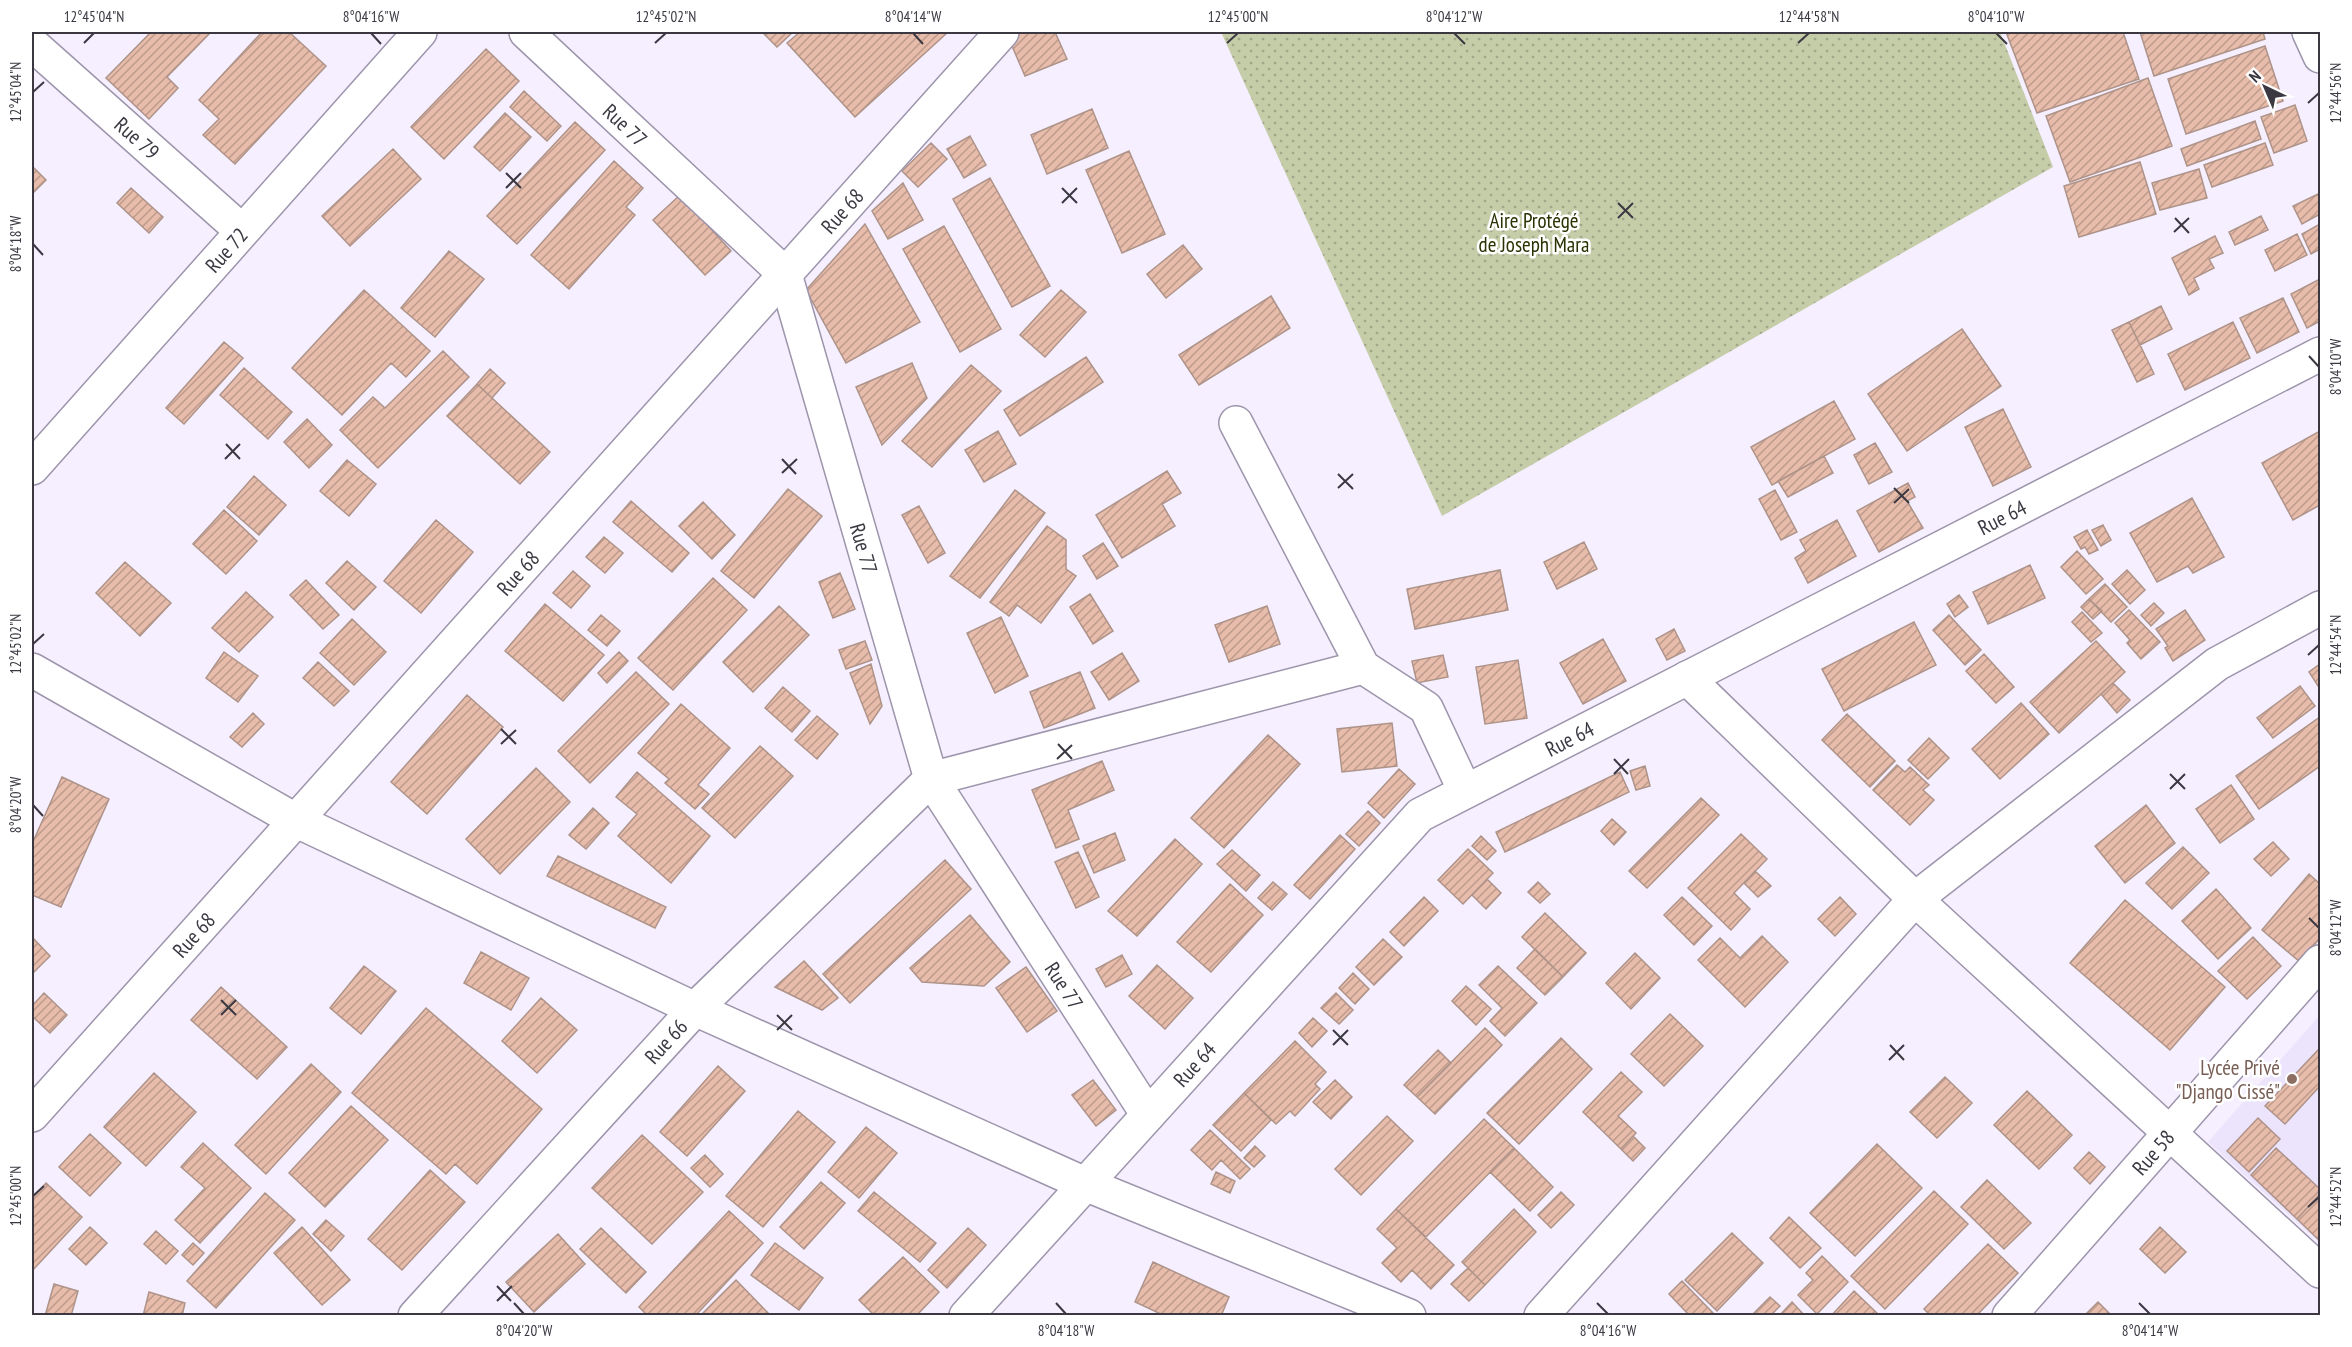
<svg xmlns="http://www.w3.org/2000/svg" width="2352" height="1347" viewBox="0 0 2352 1347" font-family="'PT Sans Narrow',sans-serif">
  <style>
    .built { fill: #ece3fd }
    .grass { fill: url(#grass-dots) }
    .building { fill: url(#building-hatch); stroke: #ae9389; stroke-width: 1.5 }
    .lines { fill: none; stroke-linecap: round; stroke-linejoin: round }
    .minor-casing { stroke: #9d95ac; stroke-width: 36 }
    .tertiary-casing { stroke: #9d95ac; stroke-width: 36 }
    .minor { stroke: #fff; stroke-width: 33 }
    .tertiary { stroke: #fff; stroke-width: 33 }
    .ticks { fill: none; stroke: #3b3842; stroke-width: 2 }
    .education-dot { fill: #8d6e63; stroke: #fff; stroke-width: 2 }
    .labels { text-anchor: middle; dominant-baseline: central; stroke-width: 5; stroke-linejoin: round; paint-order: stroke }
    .street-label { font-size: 21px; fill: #3b3842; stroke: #fff }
    .park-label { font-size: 21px; fill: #2b3100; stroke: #fff }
    .education-label { font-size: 21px; fill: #785e54; stroke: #fff; text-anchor: end }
    .neatline { fill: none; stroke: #3b3842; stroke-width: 2 }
    .ticks-label { font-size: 15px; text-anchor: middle; fill: #3b3842 }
  </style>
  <defs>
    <pattern id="grass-dots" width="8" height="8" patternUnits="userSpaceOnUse" patternTransform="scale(1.5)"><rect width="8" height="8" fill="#c5cca8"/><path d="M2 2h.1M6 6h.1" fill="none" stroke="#a1a78a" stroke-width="1.8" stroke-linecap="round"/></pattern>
    <pattern id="building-hatch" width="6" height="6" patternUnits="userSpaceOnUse" patternTransform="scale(1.5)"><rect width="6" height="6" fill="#e8bcaa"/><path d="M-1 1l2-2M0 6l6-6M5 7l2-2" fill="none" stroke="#bd9a8c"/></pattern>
  </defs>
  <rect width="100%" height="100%" fill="#f5efff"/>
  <path class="built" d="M2320,1015V1243L2208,1142Z"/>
  <path class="grass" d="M1221,32H2000L2053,167L1442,516Z"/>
  <path class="building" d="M151,32H211L167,77L178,88L149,119L106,78Z
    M262,32H289L326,66L235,164L203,135L219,119L199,100Z
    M762,32H793L777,47Z
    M800,32H948L855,117L787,43Z
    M1021,32H1055L1067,59L1025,76L1008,37Z
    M2006,32H2123L2139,79L2037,113Z
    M2140,32H2263L2265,39L2154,76Z
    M2265,46L2283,101L2186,134L2168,79Z
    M486,49L519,81L444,159L411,127Z
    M2148,78L2172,146L2070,182L2046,116Z
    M524,91L561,126L547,141L510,107Z
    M2295,105L2307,141L2274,153L2261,117Z
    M1092,109L1108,148L1047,174L1031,135Z
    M505,113L531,137L500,171L474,147Z
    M2255,121L2261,139L2187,166L2181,149Z
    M575,122L605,150L517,244L487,216Z
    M970,136L986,165L964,178L947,149Z
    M931,143L947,159L918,187L902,171Z
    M2265,143L2273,165L2212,187L2204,165Z
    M393,149L421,179L350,246L322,216Z
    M1129,151L1165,234L1122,253L1086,170Z
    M614,161L643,188L626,207L635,215L569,289L531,255Z
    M2140,162L2156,214L2079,237L2064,186Z
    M32,166L46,180L32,194Z
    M2199,169L2207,198L2160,210L2152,183Z
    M990,178L1050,286L1012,307L953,199Z
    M903,183L923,220L888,239L872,211Z
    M131,188L163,217L149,233L117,203Z
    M2318,194L2320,199V214L2302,224L2293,206Z
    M680,195L731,251L705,275L653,220Z
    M2261,216L2268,230L2235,245L2229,232Z
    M865,224L920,322L846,363L806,290Z
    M2320,224V249L2311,254L2302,234Z
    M944,226L1001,329L960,352L903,249Z
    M2297,234L2307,255L2275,271L2265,250Z
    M2215,236L2223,253L2209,259L2214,268L2194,278L2199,289L2189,295L2172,258Z
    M1183,245L1202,269L1166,298L1147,274Z
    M449,251L484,279L435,337L401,308Z
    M2320,279V321L2307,328L2291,294Z
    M364,290L430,351L406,377L391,363L342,415L292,368Z
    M1061,290L1086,312L1045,357L1020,335Z
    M1271,296L1290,328L1199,385L1179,355Z
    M2283,298L2299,332L2257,353L2240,318Z
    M2161,306L2172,329L2140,345L2129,322Z
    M2129,322L2154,374L2137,382L2112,330Z
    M2233,322L2250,358L2185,390L2168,354Z
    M1962,329L2001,386L1907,451L1868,394Z
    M224,342L243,358L184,424L166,408Z
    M443,351L469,377L378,468L340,430L373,397L385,408Z
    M1086,357L1103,382L1020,436L1004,410Z
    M912,363L927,398L882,445L856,387Z
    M971,365L1001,391L932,467L902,441Z
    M244,368L292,412L268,439L220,395Z
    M490,369L505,383L492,398L477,384Z
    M477,384L550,452L520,484L447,416Z
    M1834,401L1855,439L1772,485L1751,447Z
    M2003,409L2031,467L1993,486L1965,427Z
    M307,419L332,445L309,468L284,442Z
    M998,431L1016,464L984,482L965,450Z
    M2320,431V505L2293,520L2262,463Z
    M1875,443L1892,472L1869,484L1854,455Z
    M1824,456L1833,473L1788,497L1778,481Z
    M347,460L376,484L349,516L320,491Z
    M1167,471L1181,493L1162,504L1175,526L1122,558L1096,515Z
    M254,476L286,505L259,535L227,507Z
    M1908,483L1915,497L1907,501L1923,528L1879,552L1857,511Z
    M788,489L822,516L754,598L721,571Z
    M1015,490L1045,513L980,598L950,576Z
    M1775,490L1797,532L1781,540L1759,499Z
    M2192,498L2224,557L2193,573L2188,566L2157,582L2130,533Z
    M631,501L689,553L672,572L613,522Z
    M703,502L735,535L712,559L679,526Z
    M919,506L945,553L928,563L902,515Z
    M224,510L257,541L226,574L193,544Z
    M436,520L473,552L421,613L384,581Z
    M1837,520L1856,556L1808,583L1795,558L1806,551L1800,540Z
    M2103,525L2111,540L2101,546L2092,530Z
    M1047,526L1066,540V569L1076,576L1041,623L1017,605L1009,616L990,602Z
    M2087,530L2098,550L2089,554L2085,547L2081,549L2074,537Z
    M604,537L623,553L605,573L586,557Z
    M1584,542L1597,569L1557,589L1544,562Z
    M1103,543L1118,566L1097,579L1083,556Z
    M2077,551L2103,579L2086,594L2061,567Z
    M347,561L376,587L354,610L326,583Z
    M125,562L171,603L140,636L96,593Z
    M2030,565L2045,598L1988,624L1973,592Z
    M1500,570L1508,610L1415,629L1407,589Z
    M2127,570L2145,590L2130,604L2112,584Z
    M573,571L590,586L571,608L553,593Z
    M840,573L855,609L833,618L819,582Z
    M713,578L747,610L673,690L638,658Z
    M306,580L339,615L323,629L290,595Z
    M2105,584L2127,607L2111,622L2089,599Z
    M246,592L273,617L239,652L212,628Z
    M1090,594L1113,631L1093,644L1070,607Z
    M1959,595L1968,607L1955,617L1947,604Z
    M2089,599L2102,611L2093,619L2081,607Z
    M2154,603L2164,613L2151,626L2141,615Z
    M545,604L604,655L563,701L505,651Z
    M779,606L809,635L753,692L723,662Z
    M1267,606L1280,644L1229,662L1215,625Z
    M2129,610L2160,642L2141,659L2127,643L2130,640L2115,623Z
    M2185,610L2205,640L2173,661L2165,648L2168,646L2156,629Z
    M2082,612L2102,633L2091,642L2072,622Z
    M601,615L620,631L607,646L588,630Z
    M1949,615L1981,650L1965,665L1933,630Z
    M1001,617L1028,676L995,693L967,633Z
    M352,619L386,652L354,685L320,653Z
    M1914,622L1936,665L1844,711L1822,669Z
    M1674,629L1685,651L1667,660L1656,639Z
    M1603,639L1626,681L1583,704L1560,663Z
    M865,641L872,660L846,669L839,650Z
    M2096,641L2125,672L2059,733L2030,702Z
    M224,652L258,676L238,702L206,678Z
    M619,652L628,661L607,683L598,673Z
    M1122,653L1139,681L1109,700L1091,672Z
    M1984,654L2014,687L1996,703L1966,671Z
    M1443,655L1448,677L1417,683L1412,661Z
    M1518,660L1527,718L1485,724L1476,667Z
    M318,662L349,691L334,706L303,678Z
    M871,664L882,706L870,724L850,673Z
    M2320,664V689L2309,672Z
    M636,672L669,704L590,783L558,751Z
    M1080,672L1095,708L1044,728L1030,692Z
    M2113,683L2130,700L2117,713L2101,694Z
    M2300,686L2315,706L2273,738L2257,718Z
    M783,687L810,711L792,732L765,708Z
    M467,695L503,727L427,814L391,782Z
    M2021,703L2049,734L2000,779L1972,749Z
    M681,704L730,748L698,785L709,794L695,809L665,783L669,779L638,753Z
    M253,713L264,724L242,747L230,737Z
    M1847,714L1895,761L1870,787L1822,740Z
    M817,716L838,734L817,759L795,740Z
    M2320,717V766L2259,809L2236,776Z
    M1392,723L1397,766L1342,772L1337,729Z
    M1268,735L1300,764L1224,848L1191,818Z
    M1929,738L1949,758L1928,779L1908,760Z
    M760,746L793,776L735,838L702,808Z
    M1102,761L1114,790L1068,810L1079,839L1056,848L1032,790Z
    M1897,765L1905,772L1910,767L1929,785L1923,790L1934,800L1910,825L1873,790Z
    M1645,766L1650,786L1636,790L1630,771Z
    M536,768L570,802L500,874L466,839Z
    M1399,769L1415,784L1384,818L1368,803Z
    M637,772L710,836L671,883L618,836L637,814L616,797Z
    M1620,772L1629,792L1505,852L1496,832Z
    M62,777L109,799L61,907L32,895V844Z
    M2231,785L2254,819L2220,843L2196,809Z
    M1701,798L1719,815L1647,888L1629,871Z
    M2146,805L2175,843L2125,883L2095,846Z
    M593,808L609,823L586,849L569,835Z
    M1368,811L1380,823L1359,846L1346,834Z
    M1612,819L1626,832L1614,845L1601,831Z
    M1115,833L1125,860L1094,873L1083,846Z
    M1741,834L1767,859L1734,893L1750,909L1731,930L1688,888Z
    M1340,835L1355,849L1310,899L1294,885Z
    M1481,836L1496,851L1487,860L1472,846Z
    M1175,839L1202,864L1137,936L1108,911Z
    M2273,842L2289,859L2271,876L2254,859Z
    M2183,847L2209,873L2172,909L2146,883Z
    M1468,849L1493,873L1463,904L1438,880Z
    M1232,850L1260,875L1246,891L1217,864Z
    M1078,852L1099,897L1076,908L1055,862Z
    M558,856L666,907L655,928L547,876Z
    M945,860L971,889L850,1003L823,974Z
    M1755,871L1771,886L1758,897L1744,883Z
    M2309,874L2320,884V938L2300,962L2262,930Z
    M1487,879L1501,893L1486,909L1472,895Z
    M1273,882L1287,894L1272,910L1258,898Z
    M1538,882L1550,894L1540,903L1528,892Z
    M1230,884L1263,915L1211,972L1177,942Z
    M2216,889L2251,928L2218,959L2182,921Z
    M1424,897L1438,911L1404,946L1390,932Z
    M1682,897L1712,926L1694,945L1664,915Z
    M1840,897L1856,914L1835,936L1818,919Z
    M2125,900L2225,987L2170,1050L2070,963Z
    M1545,913L1586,953L1563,977L1522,937Z
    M970,915L1010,962L984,986L922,982L910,968Z
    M1762,936L1788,962L1745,1007L1698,960L1720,938L1740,958Z
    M32,937L50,956L32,974Z
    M2253,937L2281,966L2247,999L2218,971Z
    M1383,939L1402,957L1374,985L1356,967Z
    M1535,949L1563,977L1545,995L1517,968Z
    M481,952L529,978L511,1010L464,983Z
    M1635,953L1660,978L1631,1009L1606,983Z
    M1122,955L1132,974L1106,987L1096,969Z
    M804,961L838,998L822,1010L775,987Z
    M1157,965L1193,998L1165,1029L1129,996Z
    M364,966L396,991L361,1034L330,1008Z
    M1498,966L1537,1003L1505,1036L1490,1021L1502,1008L1479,985Z
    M1026,967L1057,1011L1027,1032L996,988Z
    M1353,973L1369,989L1355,1004L1339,988Z
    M1466,986L1491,1009L1476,1025L1452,1001Z
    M221,987L287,1047L257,1079L191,1020Z
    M44,993L67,1015L50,1033L32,1016V1006Z
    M1336,993L1353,1010L1339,1024L1321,1008Z
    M541,998L577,1030L537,1073L502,1041Z
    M426,1008L542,1109L477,1184L455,1164L446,1174L352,1093Z
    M1670,1014L1703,1046L1664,1086L1631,1054Z
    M1313,1018L1327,1031L1312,1047L1299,1033Z
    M1485,1028L1502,1045L1435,1114L1417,1097Z
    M1561,1038L1592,1069L1519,1144L1487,1113Z
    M1295,1041L1326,1072L1315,1084L1320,1089L1295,1116L1290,1111L1276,1124L1244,1093Z
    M2320,1048V1086L2285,1124L2265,1106Z
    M1438,1050L1451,1063L1417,1097L1404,1085Z
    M311,1064L341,1092L266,1174L235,1145Z
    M718,1066L745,1091L687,1156L660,1132Z
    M1621,1072L1642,1092L1618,1116L1636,1133L1621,1149L1583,1112Z
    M154,1073L196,1112L146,1166L104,1127Z
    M1945,1077L1972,1103L1937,1138L1910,1112Z
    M1093,1080L1116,1110L1096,1126L1072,1095Z
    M1335,1080L1352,1097L1331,1119L1313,1102Z
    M2027,1091L2072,1135L2039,1169L1994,1125Z
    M1244,1093L1271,1120L1241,1151L1213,1125Z
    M351,1106L388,1140L325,1207L289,1173Z
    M798,1111L835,1142L763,1227L726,1196Z
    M1387,1116L1413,1141L1361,1195L1335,1169Z
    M2258,1118L2280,1139L2249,1172L2227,1151Z
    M1484,1119L1514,1148L1426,1237L1396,1209Z
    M866,1127L897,1153L859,1198L828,1172Z
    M1210,1130L1250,1169L1240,1179L1221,1160L1212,1170L1191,1150Z
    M90,1134L121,1163L90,1196L59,1167Z
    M642,1135L703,1192L652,1244L592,1188Z
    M1633,1136L1645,1148L1633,1161L1621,1149Z
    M203,1143L251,1188L200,1243L175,1220L205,1188L181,1167Z
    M1877,1144L1922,1188L1855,1256L1810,1213Z
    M1255,1146L1265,1156L1254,1167L1244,1158Z
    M1514,1148L1553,1187L1530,1211L1490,1172Z
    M2276,1148L2320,1189V1194L2297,1219L2251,1175Z
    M2089,1152L2105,1167L2090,1184L2074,1168Z
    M705,1155L723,1174L710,1187L691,1168Z
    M430,1170L465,1202L402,1270L368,1239Z
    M1216,1172L1235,1181L1230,1193L1211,1184Z
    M1987,1180L2031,1223L2004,1249L1961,1207Z
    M821,1182L845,1203L804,1249L780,1227Z
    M46,1183L82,1217L32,1271V1198Z
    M1934,1191L1968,1224L1885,1309L1851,1276Z
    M874,1192L936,1243L920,1262L858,1211Z
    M1561,1192L1574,1205L1551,1228L1538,1215Z
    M265,1193L295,1220L216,1308L187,1281Z
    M2320,1194V1241L2297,1219Z
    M1396,1209L1454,1265L1431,1289L1412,1270L1401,1282L1382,1263L1397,1248L1377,1229Z
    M1514,1209L1536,1232L1485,1285L1462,1262Z
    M729,1211L763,1243L695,1316H648L639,1307Z
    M1789,1217L1821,1248L1800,1268L1770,1238Z
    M326,1220L344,1236L331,1251L313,1234Z
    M90,1227L107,1243L86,1265L69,1249Z
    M302,1227L350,1280L322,1305L274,1253Z
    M2160,1227L2186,1252L2165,1273L2140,1249Z
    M601,1228L646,1272L626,1293L580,1249Z
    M968,1228L986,1245L947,1288L928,1270Z
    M156,1231L178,1251L166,1264L144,1244Z
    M1732,1233L1763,1263L1717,1311L1685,1280Z
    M558,1234L585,1264L534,1312L506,1282Z
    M193,1243L204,1253L193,1265L182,1255Z
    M775,1243L823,1278L799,1310L751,1275Z
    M1988,1244L2018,1273L1976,1316H1931L1924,1309Z
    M1822,1256L1848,1282L1817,1314L1798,1295L1813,1280L1806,1273Z
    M903,1257L939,1292L916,1316H875L859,1300Z
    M1153,1262L1229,1297L1221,1316H1165L1135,1302Z
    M1468,1268L1485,1285L1469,1301L1451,1284Z
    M736,1280L771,1316H700Z
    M1682,1281L1714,1314L1712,1316H1690L1669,1294Z
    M54,1284L78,1291L71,1316H45Z
    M1854,1291L1878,1314L1831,1316Z
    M149,1292L185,1303L182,1316H143Z
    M1770,1297L1780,1306L1770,1316H1751Z
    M1792,1302L1805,1316H1779Z
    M2098,1302L2112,1316H2084Z"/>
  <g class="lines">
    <g class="minor-casing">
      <g id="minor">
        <path id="s1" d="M526,32L785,274L931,779L1148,1115"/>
        <path id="s2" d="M32,44L242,231"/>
        <path d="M1236,423L1363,667L1426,708L1465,791"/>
        <path id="s3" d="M32,468L420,32"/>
        <path d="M32,670L295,820L695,1009L1085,1184L1409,1316"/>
        <path d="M1687,678L1915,899L2320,1271"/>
        <path id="s4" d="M32,1115L1002,32"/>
        <path id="s5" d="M415,1316L695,1009L931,779L1363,667"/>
        <path id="s6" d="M966,1316L1420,815L2320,354"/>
        <path d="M1541,1316L1915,899L2217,664L2320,608"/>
        <path id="s7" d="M2009,1316L2320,962"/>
      </g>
    </g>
    <g class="tertiary-casing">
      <path id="tertiary" d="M2309,32L2320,56"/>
    </g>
    <use href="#minor" class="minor"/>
    <use href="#tertiary" class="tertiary"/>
  </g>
  <path class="ticks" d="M371,33L381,44M913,33L923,44M1454,33L1465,44M1996,33L2007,44M84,43L94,33M655,43L666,33M1227,43L1238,33M1798,43L1809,33M33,92L44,82M2308,103L2319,93M506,173L521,188M506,188L521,173M1062,188L1077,203M1062,203L1077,188M1618,203L1633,218M1618,218L1633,203M2175,218L2189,233M2174,232L2189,218M33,244L43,255M2309,356L2319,367M226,444L240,459M225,459L240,444M782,459L796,474M782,473L797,459M1338,474L1353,489M1338,488L1353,474M1894,488L1909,503M1894,503L1909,489M33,644L44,634M2308,655L2319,645M501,729L516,744M501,744L516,730M1058,744L1072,759M1057,759L1072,745M1614,759L1628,774M1614,774L1629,759M2170,774L2185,789M2170,789L2185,774M33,805L43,816M2309,918L2319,928M221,1000L236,1015M221,1015L236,1000M777,1015L792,1030M777,1030L792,1015M1333,1030L1348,1045M1333,1045L1348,1030M1890,1045L1904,1060M1889,1060L1904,1045M33,1196L44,1186M2308,1207L2319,1197M497,1286L511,1301M497,1301L512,1286M514,1303L524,1314M1056,1303L1066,1314M1597,1303L1608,1314M2139,1303L2150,1314"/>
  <circle class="education-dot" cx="2292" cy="1079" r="6"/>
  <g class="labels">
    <g class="street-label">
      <text stroke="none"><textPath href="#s1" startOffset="136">Rue 77</textPath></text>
      <text stroke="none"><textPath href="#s2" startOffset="141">Rue 79</textPath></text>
      <text stroke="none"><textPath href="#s4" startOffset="1214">Rue 68</textPath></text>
      <text stroke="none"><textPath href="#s3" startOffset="292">Rue 72</textPath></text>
      <text stroke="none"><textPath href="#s6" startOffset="1330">Rue 64</textPath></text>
      <text stroke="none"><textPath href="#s1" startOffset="640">Rue 77</textPath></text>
      <text stroke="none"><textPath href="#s4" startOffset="728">Rue 68</textPath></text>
      <text stroke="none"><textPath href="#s6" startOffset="844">Rue 64</textPath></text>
      <text stroke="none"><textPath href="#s4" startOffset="242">Rue 68</textPath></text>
      <text stroke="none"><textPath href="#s1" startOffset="1126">Rue 77</textPath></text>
      <text stroke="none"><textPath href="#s5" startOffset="372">Rue 66</textPath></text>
      <text stroke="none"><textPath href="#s6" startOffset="340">Rue 64</textPath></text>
      <text stroke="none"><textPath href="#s7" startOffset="218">Rue 58</textPath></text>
    </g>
    <g class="park-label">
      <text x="1534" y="220">Aire Protégé<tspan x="1534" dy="24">de Joseph Mara</tspan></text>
    </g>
    <g class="education-label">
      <text x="2280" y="1067">Lycée Privé<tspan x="2280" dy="24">"Django Cissé"</tspan></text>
    </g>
  </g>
  <rect width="2352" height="1347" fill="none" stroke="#ffffff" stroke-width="66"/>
  <g transform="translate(2265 87) rotate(316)" stroke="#ffffff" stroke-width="4.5" paint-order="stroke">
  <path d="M0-4.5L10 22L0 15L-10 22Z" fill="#3b3842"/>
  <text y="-9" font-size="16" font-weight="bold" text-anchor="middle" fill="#3b3842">N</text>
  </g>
  <rect x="33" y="33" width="2286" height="1281" class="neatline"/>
  <g class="ticks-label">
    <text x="94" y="22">12°45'04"N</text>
    <text x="371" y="22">8°04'16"W</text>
    <text x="666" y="22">12°45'02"N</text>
    <text x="913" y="22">8°04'14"W</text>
    <text x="1238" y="22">12°45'00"N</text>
    <text x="1454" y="22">8°04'12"W</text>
    <text x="1809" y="22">12°44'58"N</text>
    <text x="1996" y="22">8°04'10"W</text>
    <text transform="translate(16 92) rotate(-90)" y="5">12°45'04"N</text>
    <text transform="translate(2336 93) rotate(-90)" y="5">12°44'56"N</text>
    <text transform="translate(16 244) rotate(-90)" y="5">8°04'18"W</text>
    <text transform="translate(2336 367) rotate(-90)" y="5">8°04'10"W</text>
    <text transform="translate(16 644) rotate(-90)" y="5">12°45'02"N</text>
    <text transform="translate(2336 645) rotate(-90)" y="5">12°44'54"N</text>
    <text transform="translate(16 805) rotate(-90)" y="5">8°04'20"W</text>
    <text transform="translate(2336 928) rotate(-90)" y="5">8°04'12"W</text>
    <text transform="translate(16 1196) rotate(-90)" y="5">12°45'00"N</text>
    <text transform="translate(2336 1197) rotate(-90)" y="5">12°44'52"N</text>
    <text x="524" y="1336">8°04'20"W</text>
    <text x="1066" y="1336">8°04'18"W</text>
    <text x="1608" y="1336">8°04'16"W</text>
    <text x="2150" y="1336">8°04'14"W</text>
  </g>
</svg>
